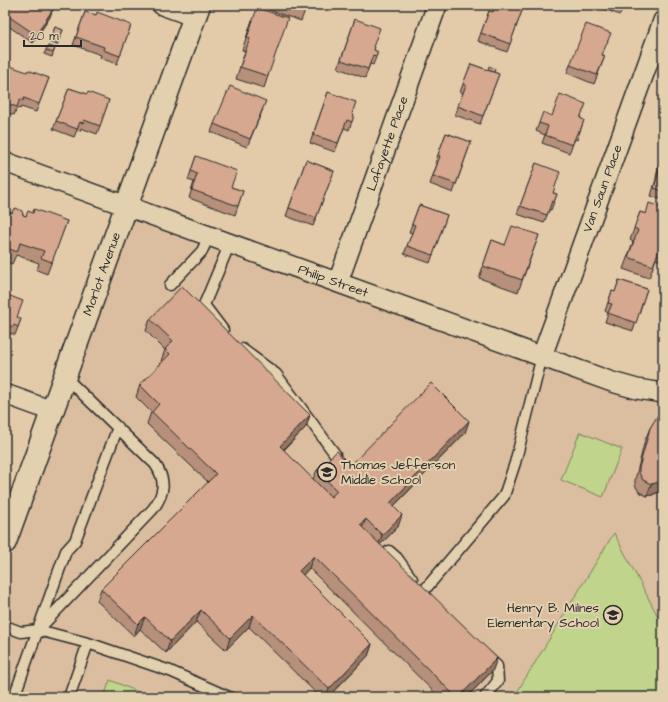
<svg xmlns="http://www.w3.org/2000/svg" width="668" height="702" viewBox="0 0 668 702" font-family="'Architects Daughter',sans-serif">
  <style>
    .built { fill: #dbbda0 }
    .green { fill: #c0d58b; stroke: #76805b }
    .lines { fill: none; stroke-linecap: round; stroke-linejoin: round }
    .service-casing { stroke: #2b2b2b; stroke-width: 13 }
    .minor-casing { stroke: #2b2b2b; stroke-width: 22 }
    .tertiary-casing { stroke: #2b2b2b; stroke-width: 25 }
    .service { stroke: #e2d0ae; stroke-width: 10 }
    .minor { stroke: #e2d0ae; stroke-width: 19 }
    .tertiary { stroke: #e2d0ae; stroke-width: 22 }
    .wall { fill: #b7907b; stroke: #2b2b2b }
    .shaded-wall { fill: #957664; stroke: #2b2b2b }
    .building { fill: #d5a88f; stroke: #2b2b2b }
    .labels { text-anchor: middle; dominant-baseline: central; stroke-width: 4; stroke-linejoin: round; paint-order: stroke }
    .street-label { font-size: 13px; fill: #2b2b2b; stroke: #e2d0ae }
    .poi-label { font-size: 13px; fill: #2b2b2b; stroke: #e2d0ae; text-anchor: start }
  </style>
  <rect width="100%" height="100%" fill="#e3cbaa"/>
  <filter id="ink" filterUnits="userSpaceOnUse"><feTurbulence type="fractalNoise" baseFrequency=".025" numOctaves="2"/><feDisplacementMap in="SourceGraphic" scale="8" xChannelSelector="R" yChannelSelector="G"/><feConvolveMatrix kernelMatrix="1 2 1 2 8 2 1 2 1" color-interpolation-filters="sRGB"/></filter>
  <g filter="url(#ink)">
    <path class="built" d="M126,206L663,393V697H5V542Z"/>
    <path class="green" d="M580,432L622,449L603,497L561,480Z
      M614,533L663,626V697H514Z
      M110,680L150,697H104Z"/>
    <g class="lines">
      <g class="service-casing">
        <path id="service" d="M170,285L202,251L209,236
          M223,330L204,305L230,243
          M242,349L276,374L335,454
          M389,551L397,558L412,579
          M422,593L504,496L515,463L542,356
          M5,626L21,632L38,630L88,643L170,671L229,697
          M38,630L153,509C165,493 166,480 155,464L65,377
          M14,697L66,551L75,541L118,427
          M69,697L88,643
          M485,697L498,681L497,666L485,655"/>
      </g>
      <g class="minor-casing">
        <g id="minor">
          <path d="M162,5L195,17"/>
          <path id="s1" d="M5,162L612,382L637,389L663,393"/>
          <path id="s2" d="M338,282L437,5"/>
          <path id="s3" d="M542,356L663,21"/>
          <path d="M5,394L52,411"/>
        </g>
      </g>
      <g class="tertiary-casing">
        <g id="tertiary">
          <path id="s4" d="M5,542L199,5"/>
        </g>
      </g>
      <use href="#service" class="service"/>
      <use href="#minor" class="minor"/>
      <use href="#tertiary" class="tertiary"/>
    </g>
    <path class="wall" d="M5,5L50,17L33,43L5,24Z
      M264,5H307L301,21L263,8Z
      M383,5H392L391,8Z
      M524,5L507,52L478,41L489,11L493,12Z
      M593,5H624L620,15Z
      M85,12L96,15L131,25L117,64L100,58L101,55L73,45Z
      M355,19L373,47L374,50L378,52L373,65L370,64L365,78L338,68Z
      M252,20L268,76L264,88L236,79L245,51L242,50Z
      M55,27L63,30L57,45L49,42Z
      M48,46L55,48L52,57L44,54Z
      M603,55L605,56L594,84L567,73L570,65Z
      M471,64L499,74L480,124L455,115L463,93L460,92Z
      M27,72L49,78L36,112L21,107L20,109L17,108L14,115L5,112V79Z
      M69,88L87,94L109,100L97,134L81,128L80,131L77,130L74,137L53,129Z
      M328,92L352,114L354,115L349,130L344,128L335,152L310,143Z
      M263,109L247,147L211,132L214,124Z
      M552,116L580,118L584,120L577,140L575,139L569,153L542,143L545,135L536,131L539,123Z
      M446,133L471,142L453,193L430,184L437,164L435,163Z
      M196,156L231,187L243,191L235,215L189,198L194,182L188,180Z
      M663,158V200L651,196L656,179V177L658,168L661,159Z
      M306,160L334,171L313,226L286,216Z
      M536,163L553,193L557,194L551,210H549L544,223L517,214Z
      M419,205L447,215L430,263L404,254L412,233L409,232Z
      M663,208V262L656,259L649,278L623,269L633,242L630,240L640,212L646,214Z
      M12,213L23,215L26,216L33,213L67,221L47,274L37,270L39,263L16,255L12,264L5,261V222Z
      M539,235L518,292L479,278L492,240L505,245Z
      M619,280L647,289L633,331L605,322L608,313L605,311L612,291L615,292Z
      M5,294L17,317L21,319L15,335L11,333L10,335L5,334Z
      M150,319L310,415L306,427L284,450L313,479L317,470L350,466L465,433L393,507L398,527L380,545L493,670L467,697H439L309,568L303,575L372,644L368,656L328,697H320L249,627L226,650L196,622L166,653L140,629L134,636L97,601L101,589L208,482L147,424L151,412L136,397L140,385L162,362L161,361L165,350L146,331Z
      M663,412V490L652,495L647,496L639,492L635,485V480L645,440L650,428Z"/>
    <path class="shaded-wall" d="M53,9L50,17L33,43L36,35Z
      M310,415L306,427L275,458L280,446Z
      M469,421L465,433L385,515L390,503Z
      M663,480V490L652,495L647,496L651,484Z
      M402,515L398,527L378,547L382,535Z
      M366,519L361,531L360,525Z
      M314,556L309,568L295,584L299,571Z
      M201,610L196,622L166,653L170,641Z
      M253,615L249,627L226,650L230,638Z
      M145,617L140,629L134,636L138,624Z
      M372,644L368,656L328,697H326L329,689Z
      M497,658L493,670L467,697H459Z"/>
    <path class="building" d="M5,5H47L53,9L36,35L5,14Z
      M293,5H307L305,9Z
      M496,5H524L510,44L481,33L489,11L493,12Z
      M257,8L288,18L268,76L240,67L250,38H247Z
      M85,12L96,15L97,12L131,25L120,56L103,50L104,47L76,37Z
      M355,19L380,28L373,47H375L374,50L378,52L376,56L373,55L368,69L341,60Z
      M586,24L611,33L602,55L605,56L597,75L570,65Z
      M55,27L63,30L58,41L51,38Z
      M48,46L55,48L53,53L46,50Z
      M471,64L499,74L483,116L458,106L466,85L463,84Z
      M10,66L27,72L28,70L49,78L39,104L24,98L23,101L20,99L17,107L5,103V79Z
      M489,66L495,69L494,72L488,70Z
      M230,86L266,101L250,139L214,124Z
      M69,88L87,94L88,92L109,100L100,126L84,120L83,123L80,122L77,129L56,121Z
      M328,92L356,102L352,114L354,115L352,122L347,120L338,143L313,135Z
      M560,94L586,104L580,118L584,120L580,131H578L572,145L545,135L548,126L539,123L543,112L552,116Z
      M446,133L471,142L456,184L433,176L440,156L438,155Z
      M196,156L237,171L231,187L243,191L238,206L192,190L197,174L191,171Z
      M663,158V191L654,188L659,171V169L661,159Z
      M306,160L334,171L316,218L289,208Z
      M536,163L560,172L553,193L557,194L554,202L552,201L547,215L520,206Z
      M649,203L663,208V248L660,247L653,266L628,257L638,230L634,228L640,212L646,214Z
      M419,205L447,215L433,255L407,246L415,225L412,224Z
      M16,208L22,211L23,215L26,216L28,211L33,213L34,209L67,221L52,262L41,258L44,251L20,243L17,252L5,247V222L9,212L12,213L13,210Z
      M512,226L539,235L522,280L483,266L492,240L505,245Z
      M619,280L647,289L636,323L608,313L612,304L608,303L612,291L615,292Z
      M182,286L310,415L280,446L331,497L337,491L317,470L337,451L350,466L431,383L469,421L390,503L402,515L382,535L366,519L360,525L497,658L459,697H456L314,556L299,571L372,644L329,689L253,615L230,638L201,610L170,641L145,617L138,624L101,589L216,474L152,412L159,404L140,385L170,354L165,349L173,341L150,319Z
      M5,294L23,301L17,317L21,319L18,327L14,325L13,327L5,324Z
      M663,412V480L656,483L651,484L643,480L639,473V468L650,428L658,415Z"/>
  </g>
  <defs>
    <g id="school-ring" transform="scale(1)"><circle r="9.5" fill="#e2d0ae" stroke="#2b2b2b" stroke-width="1.5"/><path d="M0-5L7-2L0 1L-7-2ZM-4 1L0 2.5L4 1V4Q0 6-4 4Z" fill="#2b2b2b"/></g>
  </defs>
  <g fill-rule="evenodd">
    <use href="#school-ring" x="327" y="472"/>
    <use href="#school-ring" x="613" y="615"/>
  </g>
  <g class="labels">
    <g class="street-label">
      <text stroke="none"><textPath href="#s2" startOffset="147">Lafayette Place</textPath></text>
      <text stroke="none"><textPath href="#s3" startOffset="178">Van Saun Place</textPath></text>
      <text stroke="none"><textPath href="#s4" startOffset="285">Morlot Avenue</textPath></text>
      <text stroke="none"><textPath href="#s1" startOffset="349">Philip Street</textPath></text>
    </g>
    <g class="poi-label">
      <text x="341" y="465">Thomas Jefferson<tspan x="341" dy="15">Middle School</tspan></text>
      <text x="599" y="608" text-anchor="end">Henry B. Milnes<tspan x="599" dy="15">Elementary School</tspan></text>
    </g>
  </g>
  <rect width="668" height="702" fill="none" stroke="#e2d0ae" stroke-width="20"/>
  <rect x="10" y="10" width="648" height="682" fill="none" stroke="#2b2b2b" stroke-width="1.5" filter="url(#ink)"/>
  <path d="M24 40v6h57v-6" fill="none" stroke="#2b2b2b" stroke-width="2"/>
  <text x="30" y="40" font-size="12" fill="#2b2b2b" stroke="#e2d0ae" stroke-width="3" paint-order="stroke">20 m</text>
</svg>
